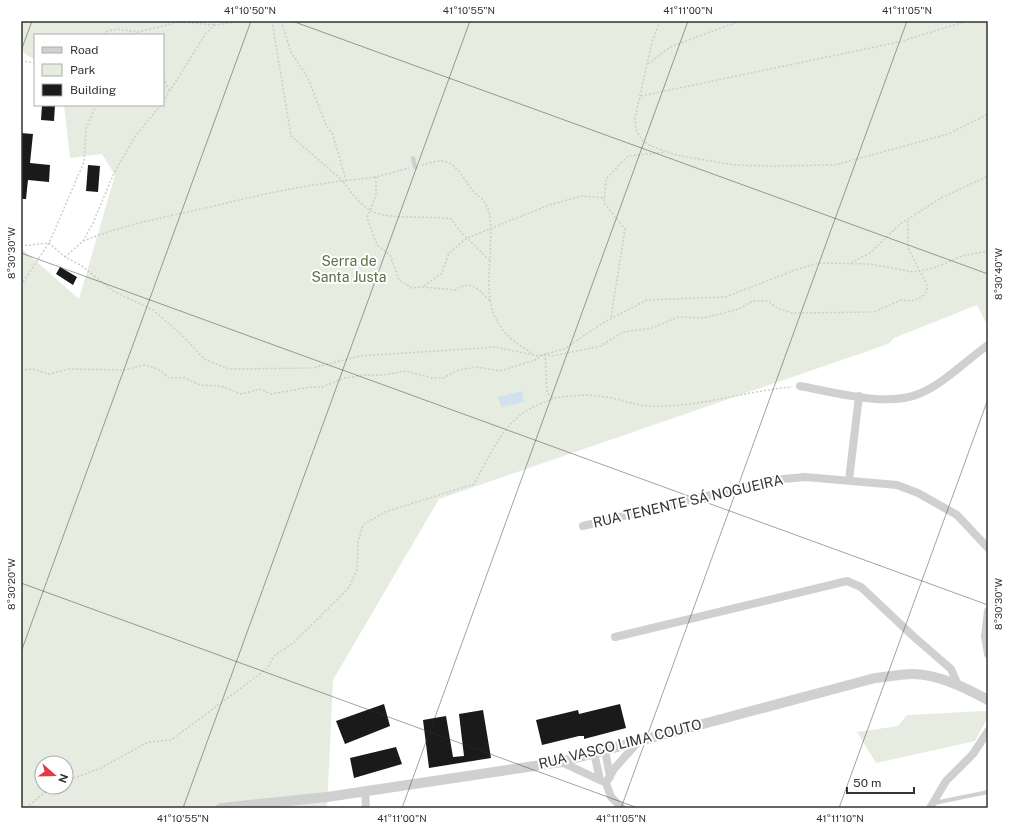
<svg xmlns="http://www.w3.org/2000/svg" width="1009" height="829" viewBox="0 0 1009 829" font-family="'Public Sans',sans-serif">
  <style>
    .green { fill: #e6ecdf; fill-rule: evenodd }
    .water { fill: #cfe2ee }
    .building { fill: #1a1a1a }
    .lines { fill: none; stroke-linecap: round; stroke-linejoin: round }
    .path { stroke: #cdcdcd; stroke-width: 1.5; stroke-dasharray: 2 2; stroke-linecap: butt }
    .service { stroke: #d0d0d0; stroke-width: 4 }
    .minor { stroke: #d0d0d0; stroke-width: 8 }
    .tertiary { stroke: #d0d0d0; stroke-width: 10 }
    .ticks { fill: none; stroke: #333; stroke-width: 1; stroke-opacity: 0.45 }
    .labels { text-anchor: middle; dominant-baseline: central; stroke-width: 4; stroke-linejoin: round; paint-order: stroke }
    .park-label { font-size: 14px; fill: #56703f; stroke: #fff }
    .street-label { font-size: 14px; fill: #333; stroke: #fff }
    .neatline { fill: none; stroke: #333; stroke-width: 1.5 }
    .ticks-label { font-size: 10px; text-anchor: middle; fill: #333 }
  </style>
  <rect width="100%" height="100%" fill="#fff"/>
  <path class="green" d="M21,21H988V327L977,305L894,338L888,344L439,499L333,680L327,808H21V248L79,299L115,175L102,154L70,158L64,105H163V35H35V60L21,51ZM42,763H66V787H42Z
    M985,711L988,713V717L975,741L876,763L857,732L898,726L907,715Z"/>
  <path class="water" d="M522,391L524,402L501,407L498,397Z"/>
  <path class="building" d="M42,105H55L54,121L41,120Z
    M21,133L33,134L30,163L50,165L49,182L28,180L26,199H21Z
    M88,165L100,166L98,192L86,191Z
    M60,267L77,277L73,285L56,274Z
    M384,704L390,726L345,744L336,721Z
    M620,704L626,728L584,739V736H579L542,745L536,720L578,710L579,714Z
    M483,710L491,758L429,768L423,720L446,716L453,757L464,756L459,714Z
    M396,747L402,764L354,778L350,758Z"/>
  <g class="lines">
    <path class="path" d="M272,21L291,136L343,181L376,177L409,168
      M281,21L291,52L308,78L326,125L333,135L346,180
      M660,21L652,42L635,118L636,130L642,140L651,146L676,155L734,165L770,166L835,165L948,134L988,114
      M105,35V32L117,29L138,32L179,22L215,25
      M134,35L138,32L140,35
      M21,61L35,63
      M648,64L670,47L740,21
      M163,78L170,91
      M641,96L899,42L967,21
      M163,102L206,33L215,25L244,21
      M422,165C430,163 441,158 449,163C460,169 466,183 474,192C478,196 483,199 485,203C488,207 490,214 490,218C495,276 469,320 534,354
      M376,177V195L367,218L377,245L390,255L399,280L412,288L423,287L455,290C472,279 478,289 490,301
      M83,241C123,225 164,217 206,208C251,197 297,186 343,181C350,191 358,202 368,209C383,221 431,215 451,219L459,230L489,260
      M21,246L49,243L65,257L82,266L113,291L153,310L181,334L204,359L229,369L312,368L360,356L496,347L538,356L564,349L606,321L647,300L725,297L795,270L819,263L870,264L913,272L934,268L962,256L988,251
      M65,257L83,241L93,223L114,173L136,135L161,105
      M851,263L871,252L900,224L941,198L988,176
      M21,285L49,243L84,162L86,129L96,105
      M424,286L442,273L449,253L467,238L549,205L582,196L605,198
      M611,317L625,229L604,203L606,179L628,156L666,152
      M545,354L547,393L554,398C569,396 584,394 599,396C617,398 633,405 650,406C698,408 745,391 792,387
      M21,370L32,369L49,374L68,369L125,370L144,365L158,369L169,378H185L200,385L221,386L241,394L260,389L271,394L311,387H322L345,378L365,375H383L406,371L432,378H443L459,370L477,367L500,371L535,360L545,354L552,356L601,346L623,332L652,328L678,317L704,318L739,309L753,301H768L777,308L792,313L874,312L901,300L912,301L922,297L927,291V285L908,248V219
      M66,781L101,768L148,742L171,740L257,676L268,667L274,656L292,644L349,588L357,569L358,542L363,525L385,512L474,484C488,459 501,427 526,411C534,406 545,402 554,398
      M26,808L51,787"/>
    <path class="service" d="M413,158L415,167
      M934,803L988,792"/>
    <path class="minor" d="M800,386C834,392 888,408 921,393C943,384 968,359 988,345
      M849,480L859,396
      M583,526L772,480L805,477L897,485L918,493L957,515L988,548
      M988,611L985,636L988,654
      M615,637L847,581L861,587L913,636L951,669L958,685
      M605,750L610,777
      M594,753L600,779
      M561,762L606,783L611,797L622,808
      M606,783L614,769L638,742
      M365,791L366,808
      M930,808L946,781L973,754L988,731"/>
    <path class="tertiary" d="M221,808L327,797L561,762L875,678C888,677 900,674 912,674C938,674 966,688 988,700"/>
  </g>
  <path class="ticks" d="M292,21L988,274M21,51L32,21M21,253L988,605M21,583L638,808M21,652L251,21M183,808L470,21M402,808L688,21M621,808L907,21M839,808L988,399"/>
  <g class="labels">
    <g class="park-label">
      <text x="349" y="261">Serra de<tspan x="349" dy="16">Santa Justa</tspan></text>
    </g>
    <g class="street-label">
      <text transform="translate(688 501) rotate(-13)">RUA TENENTE SÁ NOGUEIRA</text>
      <text transform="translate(620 744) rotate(-14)">RUA VASCO LIMA COUTO</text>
    </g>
  </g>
  <rect width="1009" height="829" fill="none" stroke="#ffffff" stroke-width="44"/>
  <rect x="34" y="34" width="130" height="72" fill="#ffffff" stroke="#adadad"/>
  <rect x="42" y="47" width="20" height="6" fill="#d0d0d0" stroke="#adadad"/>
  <text x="70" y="54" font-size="12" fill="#333333">Road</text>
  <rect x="42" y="64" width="20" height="12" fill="#e6ecdf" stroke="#adadad"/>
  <text x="70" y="74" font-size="12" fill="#333333">Park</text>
  <rect x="42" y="84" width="20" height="12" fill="#1a1a1a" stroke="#adadad"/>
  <text x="70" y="94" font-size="12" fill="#333333">Building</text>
  <g transform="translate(54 775) rotate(110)"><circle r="19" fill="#ffffff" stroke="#adadad"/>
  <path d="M0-3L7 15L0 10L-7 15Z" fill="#e63946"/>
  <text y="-6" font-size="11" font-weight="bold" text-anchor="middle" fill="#333333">N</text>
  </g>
  <path d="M847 787v6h67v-6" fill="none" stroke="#333333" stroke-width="2"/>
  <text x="853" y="787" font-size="12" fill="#333333" stroke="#ffffff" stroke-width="3" paint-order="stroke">50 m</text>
  <rect x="22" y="22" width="965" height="785" class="neatline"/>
  <g class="ticks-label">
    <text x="250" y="14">41°10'50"N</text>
    <text x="469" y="14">41°10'55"N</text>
    <text x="688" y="14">41°11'00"N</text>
    <text x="907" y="14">41°11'05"N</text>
    <text transform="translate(11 253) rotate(-90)" y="4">8°30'30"W</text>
    <text transform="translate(998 274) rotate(-90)" y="4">8°30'40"W</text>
    <text transform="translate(11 584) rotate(-90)" y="4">8°30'20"W</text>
    <text transform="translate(998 604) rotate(-90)" y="4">8°30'30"W</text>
    <text x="183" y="822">41°10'55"N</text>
    <text x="402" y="822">41°11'00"N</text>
    <text x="621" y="822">41°11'05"N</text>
    <text x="840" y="822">41°11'10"N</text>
  </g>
</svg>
